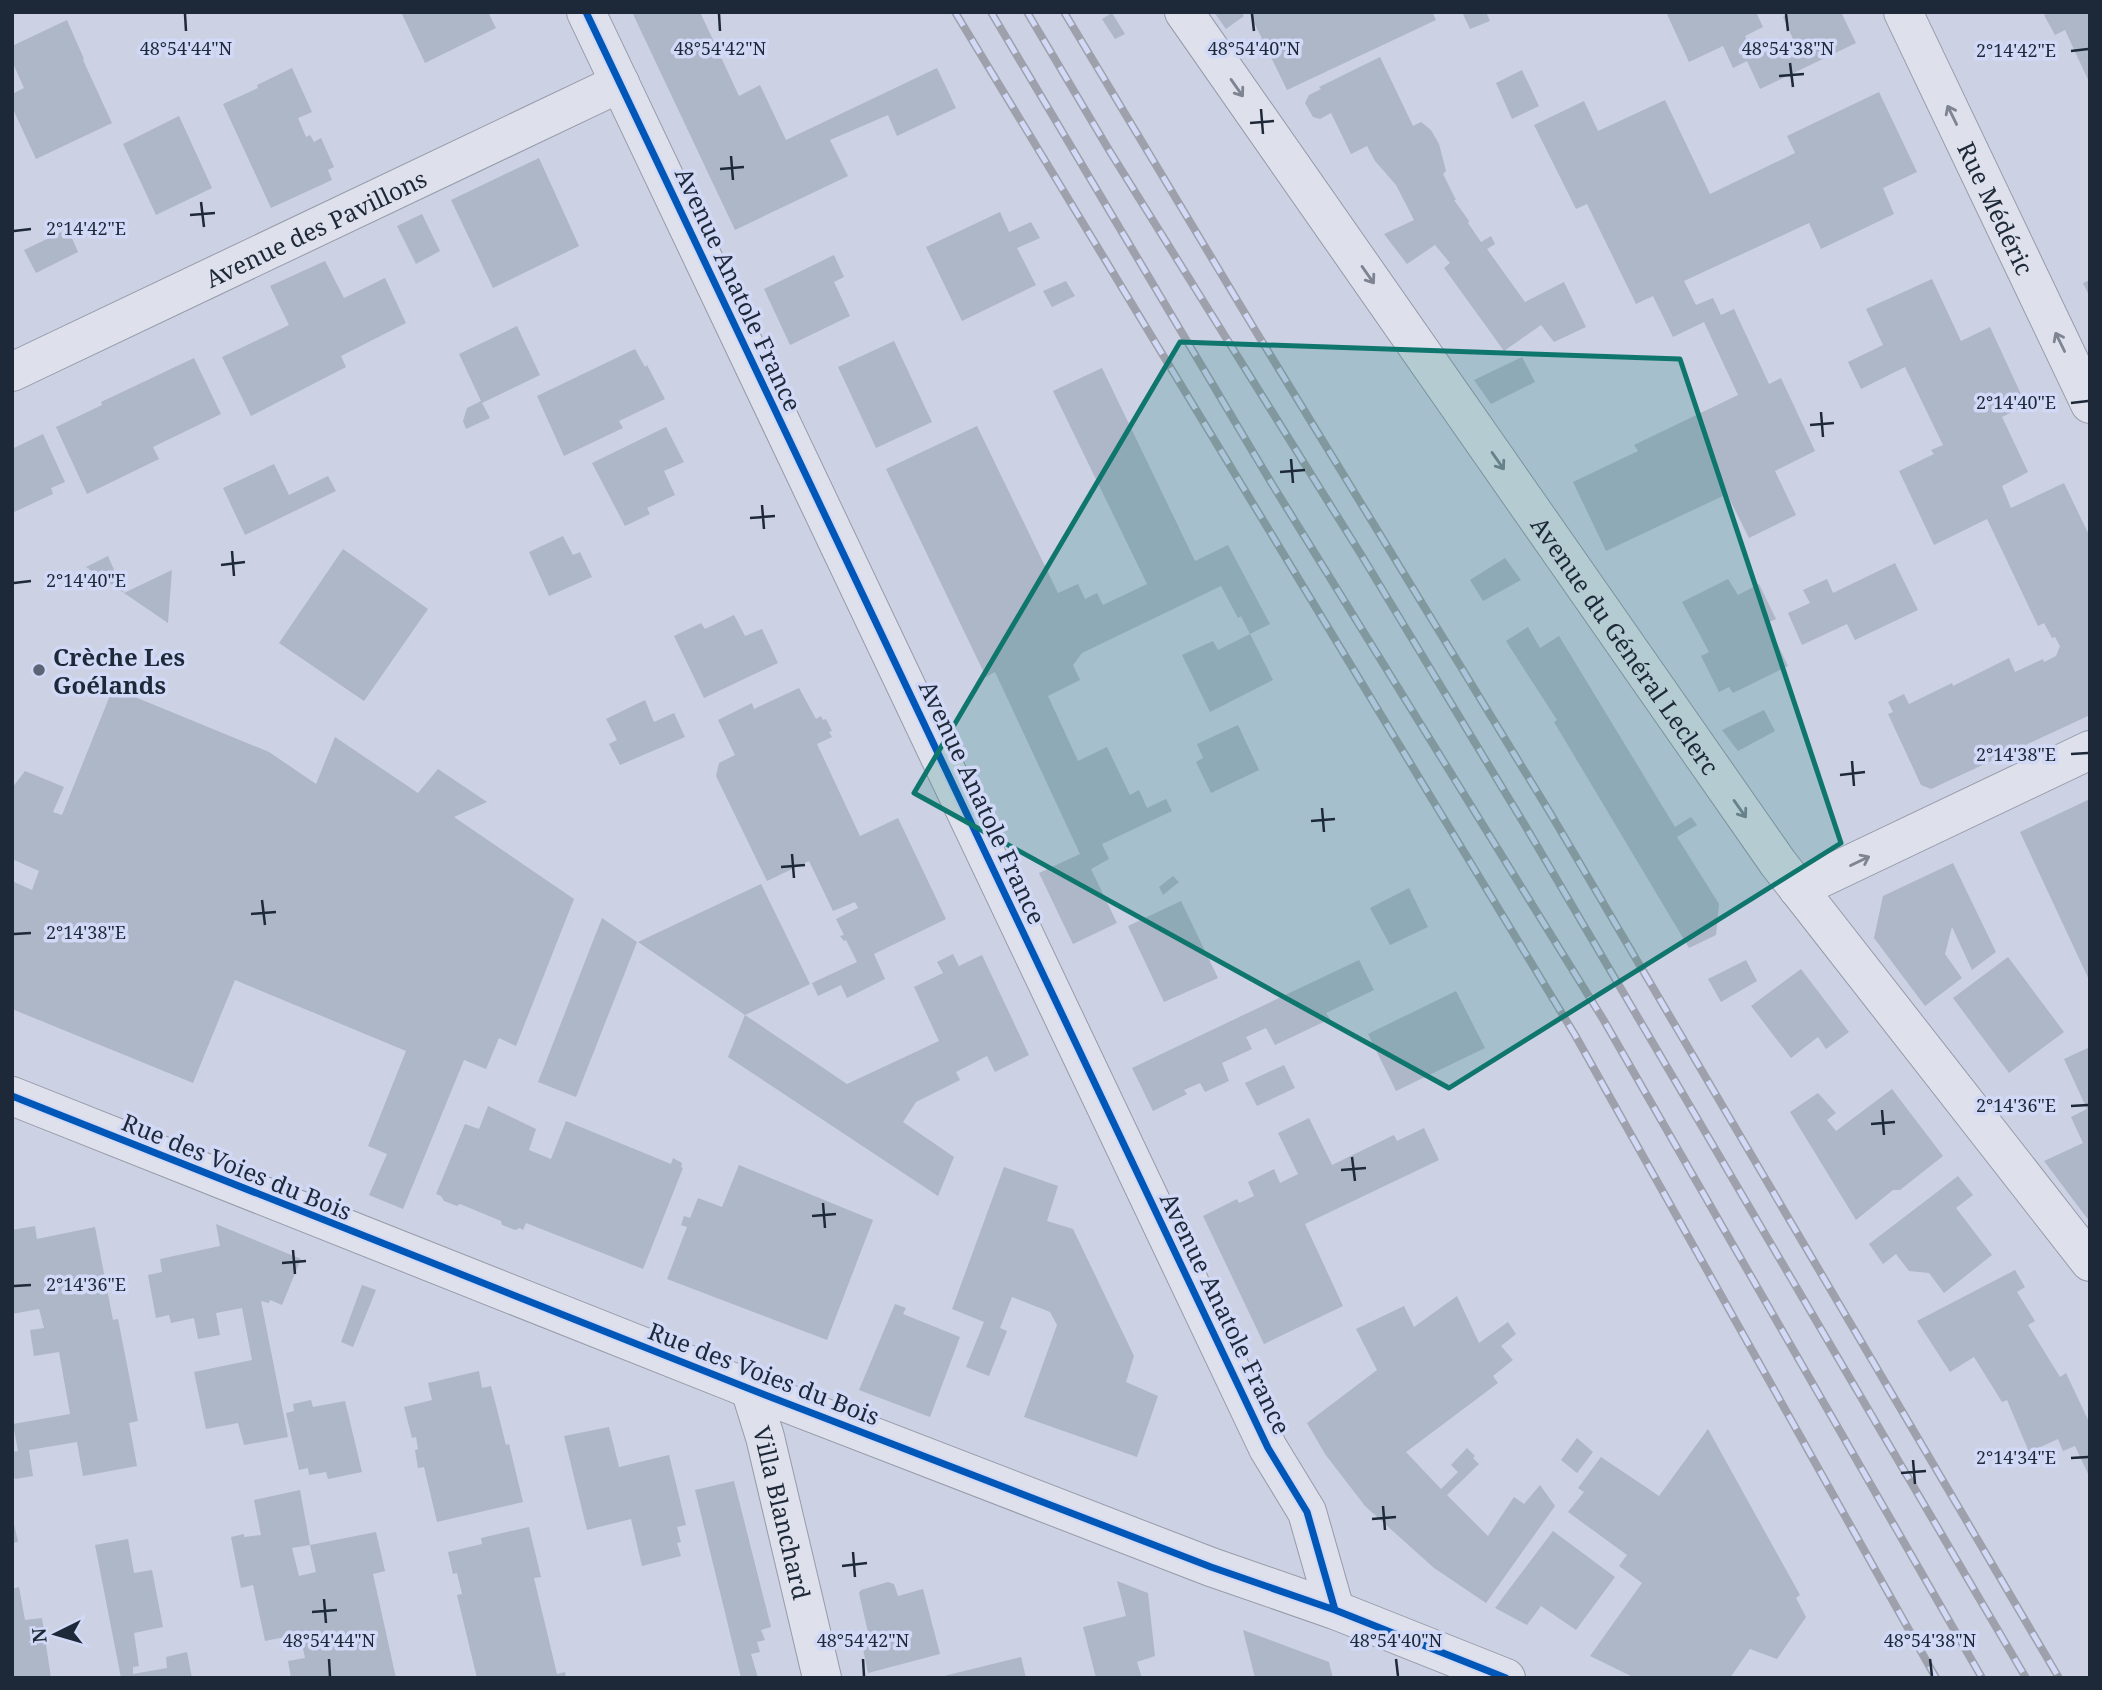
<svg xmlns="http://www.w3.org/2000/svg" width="2102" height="1690" viewBox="0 0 2102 1690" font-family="'Noto Serif',serif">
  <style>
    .building { fill: #adb7c8 }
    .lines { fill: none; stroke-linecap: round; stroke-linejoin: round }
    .minor-casing { stroke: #969ba9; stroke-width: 40 }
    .minor { stroke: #dee0ec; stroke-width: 38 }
    .rail-casing { stroke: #9ea1ab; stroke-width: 8 }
    .rail { stroke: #d1d9f6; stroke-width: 5; stroke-dasharray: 16; stroke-linecap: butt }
    .cycleway-casing { stroke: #d1d9f6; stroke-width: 11 }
    .cycleway { stroke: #0057b8; stroke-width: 7 }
    .oneway { stroke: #7e8492 }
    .marked { fill: #0f766e; fill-opacity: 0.2; stroke: #0f766e; stroke-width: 5; stroke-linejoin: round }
    .ticks { fill: none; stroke: #1d2938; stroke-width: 2.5 }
    .poi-dot { fill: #5a6474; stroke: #d1d9f6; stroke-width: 2.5 }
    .labels { text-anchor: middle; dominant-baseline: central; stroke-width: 7; stroke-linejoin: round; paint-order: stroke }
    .street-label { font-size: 24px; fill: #1d2938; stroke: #d1d9f6 }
    .poi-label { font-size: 24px; font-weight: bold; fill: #1d2938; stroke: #d1d9f6; text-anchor: start }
    .ticks-label { font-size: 18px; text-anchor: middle; fill: #1d2938; stroke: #d1d9f6; stroke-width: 7; stroke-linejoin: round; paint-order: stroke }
  </style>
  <rect width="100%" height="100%" fill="#ccd1e4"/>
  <path class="building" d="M401,12H488L496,28L425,63Z
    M632,12H700L739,96L760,85L786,140L937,68L956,108L897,136L888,115L830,140L848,176L735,230Z
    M1214,12H1241L1244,16L1226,29Z
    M1249,12H1432L1436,20L1287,90Z
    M1462,12H1486L1490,21L1470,29Z
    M1666,12H1756L1763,27L1745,36L1755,57L1793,39L1783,17L1792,12H1841L1856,43L1760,89L1747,61L1733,68L1723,46L1689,62Z
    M2051,12H2090V84L2065,30L2055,35L2044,15Z
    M1112,13L1125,34L1115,39L1102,19Z
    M67,20L84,59L83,60L112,123L36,159L12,107V94L24,88L12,61V46Z
    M1380,57L1413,126L1421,122L1431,130L1439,144L1446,171L1443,174L1456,200H1454L1469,221L1468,223L1481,242L1491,236L1495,244L1487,249L1525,302L1564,282L1586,327L1554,342L1541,325L1504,351L1444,268L1450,263L1435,245L1407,264L1384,234L1414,220L1396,185L1375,161L1367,146L1351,154L1331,113L1320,119L1313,117L1305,103L1309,95L1321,89L1319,87Z
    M292,68L312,112L298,118L306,137L310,135L314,142L321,138L334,167L328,170L332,180L271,208L223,104L258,88L257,85Z
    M1522,70L1539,106L1512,119L1496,83Z
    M1879,92L1917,172L1883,188L1894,214L1821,249L1809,223L1684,281L1696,305L1713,298L1721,315L1734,309L1769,384L1781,378L1815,451L1775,471L1796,515L1749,538L1727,494L1606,551L1573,482L1638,451L1634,445L1738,395L1704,322L1673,337L1653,296L1636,304L1587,204L1576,209L1534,125L1584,101L1598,131L1665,100L1710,194L1795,153L1787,136Z
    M179,116L212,188L156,215L123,144Z
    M539,158L579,246L493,288L451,200Z
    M1000,212L1009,232L1031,222L1040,238L1017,248L1036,285L962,321L926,247Z
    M422,214L440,251L416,264L397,226Z
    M68,229L78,252L36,273L24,250Z
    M834,255L844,277L834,282L850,316L790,345L764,289Z
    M325,261L344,298L385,278L406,323L341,356L346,367L251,416L222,357L289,325L270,286Z
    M1932,279L1961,341L1990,327L2026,405L2002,417L2028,472L2002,486L2011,508L2064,483L2090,537V715L1931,789L1921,785L1888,714L1893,712L1888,702L1904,694L1909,704L1952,683L1953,686L2009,658L2015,672L2043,659L2044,662L2056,656L2060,646L2055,637L2052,638L2044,623L2038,626L1987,519L1934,545L1899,471L1934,454L1931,450L1943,445L1905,367L1861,389L1848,362L1883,345L1866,309Z
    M2090,280V297L2083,283Z
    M1066,281L1075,296L1052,307L1043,291Z
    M517,326L540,375L482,403L490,418L466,429L463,421L467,408L481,401L459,354Z
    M894,341L932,422L876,448L838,367Z
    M635,349L645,367L647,365L665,399L619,421L623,428L564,456L537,396Z
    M1522,357L1535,382L1491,404L1474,380Z
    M194,358L221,414L153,447L159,459L87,494L56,427L102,405L101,402Z
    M1102,368L1195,561L1228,545L1270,624L1250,634L1241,616L1238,618L1221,586L1082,653L1073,665L1080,680L1048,696L1078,761L1107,747L1130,795L1139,790L1147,808L1166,799L1172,811L1102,844L1109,859L1091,869L1117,923L1073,944L1039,873L1080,854L995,672L986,677L886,469L977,426L1058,593L1078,584L1085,599L1097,593L1103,605L1147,584L1053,391Z
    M666,427L684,462L664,471L675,495L647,508L650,514L625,526L592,463Z
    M43,434L65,482L51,488L53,494L12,513V449Z
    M274,464L289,495L328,476L336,491L245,535L223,488Z
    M563,536L573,555L580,552L592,577L549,596L529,552Z
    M343,549L428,609L364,701L279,643Z
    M108,556L124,593L86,567Z
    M1505,558L1521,580L1483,601L1470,580Z
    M1895,563L1918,610L1855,640L1847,624L1802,645L1788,613L1810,603L1803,590L1827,579L1833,593Z
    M172,570L168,623L124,593Z
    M1728,579L1738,595L1759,584L1776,619L1767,623L1788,666L1733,693L1729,687L1719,692L1701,656L1709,652L1682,602Z
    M734,615L745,636L762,629L778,663L704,698L674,636L701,623L705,629Z
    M1528,627L1540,648L1559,636L1675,827L1691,817L1697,825L1677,837L1719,904L1716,935L1689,948L1554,722L1557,720L1506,641Z
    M1250,634L1273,680L1210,712L1182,655L1213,641L1218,650Z
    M113,688L269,752L316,784L335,737L418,793L438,769L487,802L454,817L574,899L516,1046L499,1038L486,1069L464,1060L403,1209L369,1195L387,1154L368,1146L406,1051L235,980L193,1083L12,1009V881L32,890L39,871L12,859V788L25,771L64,787L53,812L62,815Z
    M799,688L816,719L821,716L823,720L826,719L832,731L829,732L832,737L817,744L860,836L898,818L946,919L874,954L885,979L847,998L841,985L818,996L812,983L857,962L846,940L844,941L840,936L844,935L836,919L858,908L855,902L833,911L809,861L767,881L716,776L719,763L735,755L718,720L752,703L754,709Z
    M645,700L654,722L674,713L685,737L620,765L609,744L617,740L606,719Z
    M1764,710L1775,731L1738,751L1722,730Z
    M1238,725L1259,770L1211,793L1196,762L1203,758L1197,744Z
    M2090,799V982L2020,832Z
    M1953,863L1996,952L1972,970L1952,927L1945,954L1962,978L1925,1006L1874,938L1883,896Z
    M1173,876L1179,882L1163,895L1159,887Z
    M761,884L810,984L745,1015L638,942Z
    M1409,888L1428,927L1390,945L1370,908Z
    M1181,901L1218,978L1164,1002L1128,926Z
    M602,918L637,942L576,1097L538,1082Z
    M953,954L959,966L982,955L1029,1055L995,1072L987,1056L956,1072L960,1080L916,1102L903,1122L954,1157L938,1196L728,1057L745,1015L847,1084L939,1041L914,987L943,973L937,962Z
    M2008,957L2064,1032L2009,1073L1953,998Z
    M1359,960L1374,990L1326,1013L1330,1019L1275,1045L1266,1028L1246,1037L1252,1049L1222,1063L1229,1081L1205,1092L1200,1083L1184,1090L1187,1094L1153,1111L1132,1068Z
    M1746,960L1757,981L1721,1002L1708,979Z
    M1801,969L1849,1032L1826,1049L1818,1037L1791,1058L1751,1006Z
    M1456,991L1485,1048L1396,1091L1368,1034Z
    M2090,1047V1222L2044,1161L2083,1143L2071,1117L2087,1109L2064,1059Z
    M1284,1065L1295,1088L1257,1106L1245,1083Z
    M1892,1089L1943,1156L1900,1190H1893L1856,1220L1790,1112L1818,1093L1836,1113L1827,1120L1836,1131Z
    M488,1106L536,1129L529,1150L551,1159L566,1121L671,1164L673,1158L682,1163L681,1167L683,1168L643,1269L526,1223L523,1230L520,1228L515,1230L502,1225L501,1221L460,1204L457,1206L444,1201L441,1196L436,1194L465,1124L479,1129Z
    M1309,1118L1332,1165L1394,1135L1397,1141L1424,1128L1439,1160L1305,1224L1343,1306L1264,1344L1203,1216L1237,1199L1239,1203L1254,1196L1248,1182L1274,1169L1280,1183L1298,1174L1278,1133Z
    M739,1165L873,1220L827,1340L667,1279L687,1227L681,1225L684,1216L690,1218L698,1198L722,1207Z
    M1004,1167L1058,1186L1047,1221L1073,1229L1134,1356L1126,1382L1158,1396L1137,1457L1024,1417L1057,1325L1050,1312L1012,1297L1000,1328L1007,1331L989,1376L966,1367L984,1322L952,1309Z
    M1958,1176L1973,1195L1956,1208L1992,1255L1944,1293L1929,1273L1909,1271L1896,1254L1883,1264L1869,1244Z
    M216,1224L301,1259L282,1305L270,1300L269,1303L261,1301L288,1437L244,1445L238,1423L206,1429L194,1372L252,1360L242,1308L216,1313L220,1335L198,1339L194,1318L171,1323L169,1315L156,1318L148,1275L162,1272L160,1259L220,1246Z
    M35,1226L37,1239L95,1227L113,1320L118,1319L138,1421L129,1423L137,1466L83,1476L77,1442L29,1450L33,1476L15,1479L12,1472V1452L18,1451L13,1424L70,1414L59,1352L34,1356L30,1330L44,1328L39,1309L12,1314V1230Z
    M2015,1270L2025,1287L2017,1292L2035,1321L2028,1325L2060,1377L2066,1373L2090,1424V1478L2075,1446L2063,1451L2058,1439L2029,1452L2007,1400L2002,1402L1974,1357L1950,1372L1917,1321Z
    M362,1285L376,1290L353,1347L341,1342Z
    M1457,1296L1479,1343L1508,1322L1516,1334L1501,1346L1513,1360L1493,1376L1498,1383L1406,1452L1441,1489L1458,1472L1451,1465L1467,1448L1475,1456L1473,1458L1479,1464L1447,1495L1488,1536L1514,1497L1524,1504L1540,1485L1555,1506L1486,1603L1434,1568L1365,1506L1325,1454L1307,1423L1377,1370L1356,1329L1404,1306L1414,1327Z
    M895,1304L906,1308L903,1314L960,1337L930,1417L859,1390Z
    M479,1371L482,1388L491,1386L506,1445L509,1444L523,1502L437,1522L424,1467L418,1468L415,1450L418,1449L416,1437L412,1438L404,1407L432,1400L428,1383Z
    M311,1400L313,1407L345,1401L362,1472L328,1479L326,1472L309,1475L308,1468L299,1470L286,1413L294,1411L293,1404Z
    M609,1427L619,1467L669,1455L686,1525L677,1527L681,1542L677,1543L681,1556L642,1566L631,1519L587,1530L564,1436Z
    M1708,1429L1800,1595L1796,1598L1806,1617L1777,1659L1750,1649L1730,1678H1635L1590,1656L1642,1583L1619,1566L1627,1555L1568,1512L1584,1492L1578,1488L1601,1457L1659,1496Z
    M1577,1438L1593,1452L1577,1473L1561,1460Z
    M734,1481L771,1627L761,1630L765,1640L757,1642L760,1652L751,1654L758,1678H741L695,1490Z
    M300,1490L310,1545L292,1548L299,1576L316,1572L310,1545L376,1532L385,1571L373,1574L396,1678H291L288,1661L305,1658L300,1634L265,1641L253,1585L241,1588L231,1537L244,1534V1537L261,1535L254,1500Z
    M12,1515L18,1542L12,1543Z
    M529,1527L541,1577L534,1578L557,1674L565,1672L566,1678H477L457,1595L462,1594L457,1573L453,1574L448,1552L482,1544L481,1538Z
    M1553,1531L1615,1577L1576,1630L1541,1606L1527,1625L1495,1608Z
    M128,1539L134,1573L152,1570L163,1627L134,1633L139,1666L133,1667V1674L167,1668L166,1657L187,1652L192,1678H121L95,1545Z
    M1117,1581L1148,1593L1155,1656L1137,1662L1142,1678H1096L1083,1627L1126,1616Z
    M888,1582L894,1584L898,1596L923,1589L940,1654L868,1673L861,1639L869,1637L859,1593L861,1590Z
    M19,1587L25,1620L42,1618L51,1678H12V1589Z
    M1243,1630L1329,1662L1333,1678H1255Z
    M1021,1657L1026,1678H945L944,1676Z"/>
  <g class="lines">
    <g class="minor-casing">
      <g id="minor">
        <path d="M586,12L1268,1448L1307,1512L1335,1610"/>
        <path id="s1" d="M1184,12L1778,863L2090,1262"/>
        <path id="s2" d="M1903,12L2090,404"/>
        <path id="s3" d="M12,372L620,83"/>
        <path d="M1798,889L2090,750"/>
        <path d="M12,1096L750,1389L1211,1567L1335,1610L1506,1678"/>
        <path id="s4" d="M750,1389L765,1437L822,1678"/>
      </g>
    </g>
    <use href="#minor" class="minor"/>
    <g class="rail-casing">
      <path id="rail" d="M955,12L1575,1035L1936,1678
        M991,12L1272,484L1603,1019L1982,1678
        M1027,12L1109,150L1362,556L1526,827L2026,1678
        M1064,12L1252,325L1552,816L2059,1678"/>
    </g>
    <use href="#rail" class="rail"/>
    <g class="cycleway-casing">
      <path id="cycleway" d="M586,12L1268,1448L1307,1512L1335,1610
        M12,1096L750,1389L1211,1567L1335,1610L1506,1678"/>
    </g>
    <use href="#cycleway" class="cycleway"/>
  </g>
  <defs><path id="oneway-shaft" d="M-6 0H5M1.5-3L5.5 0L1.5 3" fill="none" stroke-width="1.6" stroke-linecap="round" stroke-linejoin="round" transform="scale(1.75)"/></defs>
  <g class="oneway">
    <use href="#oneway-shaft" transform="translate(1237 88) rotate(55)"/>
    <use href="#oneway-shaft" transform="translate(1952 115) rotate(-116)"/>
    <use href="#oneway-shaft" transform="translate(1368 275) rotate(55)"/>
    <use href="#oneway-shaft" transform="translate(2060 342) rotate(-116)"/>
    <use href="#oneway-shaft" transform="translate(1498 461) rotate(55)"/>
    <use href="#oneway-shaft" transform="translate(1740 809) rotate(55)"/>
    <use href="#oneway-shaft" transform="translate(1860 861) rotate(-26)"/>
  </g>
  <path class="marked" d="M1180,342L1680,359L1841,843L1449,1088L914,793Z"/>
  <path class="ticks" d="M185,14L186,31M719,14L720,31M1252,14L1254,31M1786,14L1788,31M2071,51L2088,49M1790,63L1793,87M1779,76L1804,74M1261,109L1263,134M1250,123L1274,121M731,156L733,180M720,169L744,167M201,202L204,227M190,215L215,213M14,231L31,229M2071,403L2088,401M1821,412L1823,437M1810,425L1834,423M1291,459L1293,483M1280,472L1305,470M762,505L764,529M750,518L775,516M232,551L234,576M221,565L245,562M14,583L31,581M2071,754L2088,753M1852,761L1854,786M1840,775L1865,772M1322,808L1324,832M1311,821L1335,819M792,854L794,878M781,867L805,865M262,900L265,925M251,914L276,912M14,934L31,933M2071,1106L2088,1105M1882,1110L1884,1135M1871,1124L1895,1122M1352,1157L1355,1181M1341,1170L1366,1168M823,1203L825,1228M812,1216L836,1214M293,1250L295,1274M282,1263L306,1261M14,1286L31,1285M2071,1458L2088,1457M1913,1460L1915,1484M1901,1473L1926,1471M1383,1506L1385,1530M1372,1519L1396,1517M853,1552L855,1577M842,1566L867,1563M324,1599L326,1623M312,1612L337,1610M329,1659L330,1676M863,1659L864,1676M1396,1659L1398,1676M1930,1659L1932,1676"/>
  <circle class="poi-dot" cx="39" cy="670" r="7"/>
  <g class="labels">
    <g class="street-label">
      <text stroke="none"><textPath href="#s2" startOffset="217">Rue Médéric</textPath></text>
      <text stroke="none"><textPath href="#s3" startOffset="336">Avenue des Pavillons</textPath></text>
      <text transform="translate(739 289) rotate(65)">Avenue Anatole France</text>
      <text stroke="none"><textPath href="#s1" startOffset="772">Avenue du Général Leclerc</textPath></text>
      <text transform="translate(983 802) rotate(65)">Avenue Anatole France</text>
      <text transform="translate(237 1166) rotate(22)">Rue des Voies du Bois</text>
      <text transform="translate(1226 1313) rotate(64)">Avenue Anatole France</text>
      <text transform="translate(764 1373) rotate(21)">Rue des Voies du Bois</text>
      <text stroke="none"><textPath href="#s4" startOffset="128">Villa Blanchard</textPath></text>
    </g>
    <g class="poi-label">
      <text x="53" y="656">Crèche Les<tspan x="53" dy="28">Goélands</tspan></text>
    </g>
  </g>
  <g class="ticks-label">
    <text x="186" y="55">48°54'44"N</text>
    <text x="720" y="55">48°54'42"N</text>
    <text x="1254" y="55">48°54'40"N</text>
    <text x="1788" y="55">48°54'38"N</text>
    <text x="2016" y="57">2°14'42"E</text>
    <text x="86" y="235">2°14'42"E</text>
    <text x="2016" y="409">2°14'40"E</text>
    <text x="86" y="587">2°14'40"E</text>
    <text x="2016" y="761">2°14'38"E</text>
    <text x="86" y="939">2°14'38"E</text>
    <text x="2016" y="1112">2°14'36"E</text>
    <text x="86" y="1291">2°14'36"E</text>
    <text x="2016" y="1464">2°14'34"E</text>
    <text x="329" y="1647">48°54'44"N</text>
    <text x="863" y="1647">48°54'42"N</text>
    <text x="1396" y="1647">48°54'40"N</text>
    <text x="1930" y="1647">48°54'38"N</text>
  </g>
  <rect width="2102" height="1690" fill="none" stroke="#1d2938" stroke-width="28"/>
  <g transform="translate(56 1634) rotate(265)" stroke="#d1d9f6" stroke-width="5" paint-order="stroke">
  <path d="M0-5L12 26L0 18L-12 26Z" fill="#1d2938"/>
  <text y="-10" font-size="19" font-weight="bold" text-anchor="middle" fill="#1d2938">N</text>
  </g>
</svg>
